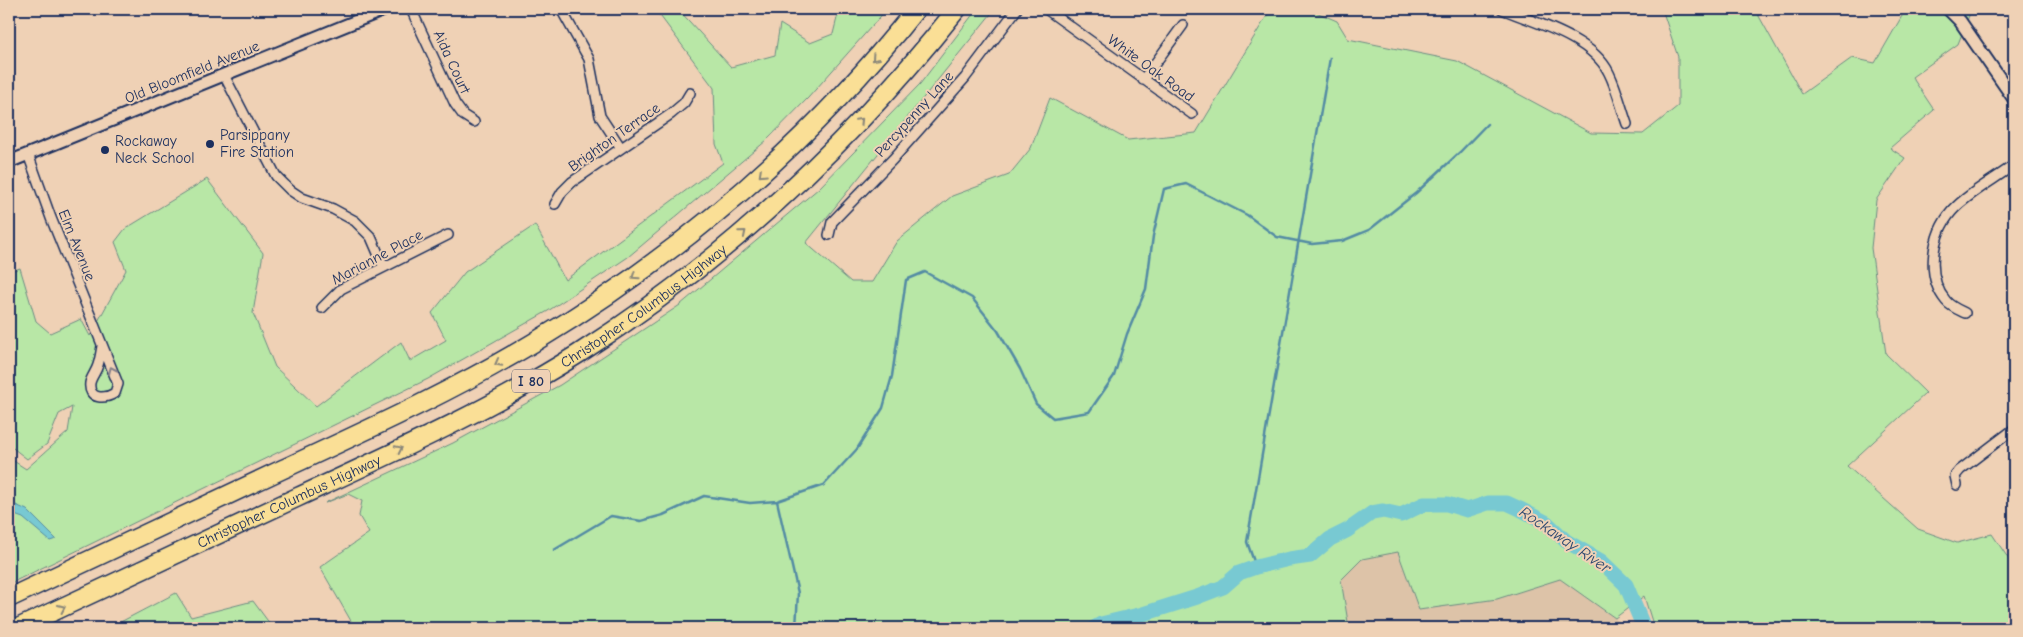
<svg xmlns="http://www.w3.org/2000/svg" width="2023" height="637" viewBox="0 0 2023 637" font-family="'Comic Neue',sans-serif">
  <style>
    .built { fill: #ddc3a8 }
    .green { fill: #b8e7a6; stroke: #6a8b82 }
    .water { fill: #78c9d2; stroke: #538ba4 }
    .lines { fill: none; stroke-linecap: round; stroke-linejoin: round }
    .stream { stroke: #538ba4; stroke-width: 2.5 }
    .river { stroke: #78c9d2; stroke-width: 15 }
    .minor-casing { stroke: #1b2f5e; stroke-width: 12 }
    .tertiary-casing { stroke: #1b2f5e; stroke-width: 15 }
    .motorway-casing { stroke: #1b2f5e; stroke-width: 21 }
    .minor { stroke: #efd1b5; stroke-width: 9 }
    .tertiary { stroke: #efd1b5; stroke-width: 11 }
    .motorway { stroke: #fadf96; stroke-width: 18 }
    .oneway { stroke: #8a877a }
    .oneway2 { stroke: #85808a }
    .poi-dot { fill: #1b2f5e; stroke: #efd1b5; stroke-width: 2 }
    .labels { text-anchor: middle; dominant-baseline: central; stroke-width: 4; stroke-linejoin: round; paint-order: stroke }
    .shield { fill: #efd1b5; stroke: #5b6078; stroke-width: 1 }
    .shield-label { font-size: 14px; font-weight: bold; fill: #1b2f5e }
    .street-label { font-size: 15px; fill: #1b2f5e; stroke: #efd1b5 }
    .poi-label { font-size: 15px; fill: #1b2f5e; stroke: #efd1b5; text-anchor: start }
    .water-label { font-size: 16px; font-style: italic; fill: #29466f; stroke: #efd1b5 }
  </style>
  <rect width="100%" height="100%" fill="#efd1b5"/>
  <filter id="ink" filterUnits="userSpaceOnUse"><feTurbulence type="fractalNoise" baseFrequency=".02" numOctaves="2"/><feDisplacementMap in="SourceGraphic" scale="10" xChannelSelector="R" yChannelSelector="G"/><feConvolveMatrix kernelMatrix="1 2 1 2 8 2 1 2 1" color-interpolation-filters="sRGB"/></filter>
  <g filter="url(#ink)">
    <path class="built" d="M1398,552L1419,610L1497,599L1560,579L1615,618L1625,628H1349L1341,580L1362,559Z"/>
    <path class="green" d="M655,9H678L731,67L775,55L780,24L810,43L833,34L839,10L837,9H887L808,98L767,140L628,257L548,311L428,379L9,584V458L26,469L68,432L72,407L59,414L47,444L27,459L9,445V272L20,268L36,321L50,333L81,319L90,336L126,270L115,242L125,229L207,179L263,253L253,313L275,367L316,406L401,342L410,361L446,340L432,313L465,272L535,225L565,280L723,163L716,144L714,88Z
      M977,9H995L806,243L851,282H872L897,241L952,196L1009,175L1031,148L1050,98L1128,140L1196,133L1271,9H1309L1337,21L1348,39L1457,61L1591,133L1643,134L1678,106V57L1662,9H1755L1802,94L1852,58L1875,63L1906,9H1974L1970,13L1958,44L1912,77L1934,110L1890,148L1905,158L1876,200L1871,248L1886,354L1926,393L1847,466L1918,529L1957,543L1992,534L2014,567V628H1654L1644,596L1615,618L1560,579L1497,599L1419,610L1398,552L1362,559L1341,580L1349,628H355L320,567L369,533L359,516L362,501L348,494L325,503L453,443L560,385L680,305L819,188L920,84Z
      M176,593L191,617L253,601L273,628H109Z"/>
    <path class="water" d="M9,502L27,510L56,539L50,541L23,518L9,513Z"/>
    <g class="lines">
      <path class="stream" d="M777,501L798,593L796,628
        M554,550L611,516L641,521L663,515L704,496L750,503L777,501L824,485L857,449L883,408L892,376L906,280L925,272L972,298L998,331L1020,369L1036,404L1053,418L1089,412L1114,376L1127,334L1146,289L1153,236L1164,189L1186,184L1247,215L1277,237L1312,244L1342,241L1369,230L1416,193L1460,152L1487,124
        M1256,567L1247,542L1330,58"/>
      <path class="river" d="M1094,628L1101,624L1143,614L1197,597L1223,587L1239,573L1256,567L1289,559L1310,556L1330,539L1348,530L1372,513L1383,511L1401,515L1424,504H1447L1467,510L1488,503H1507L1520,509L1547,523L1566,541L1601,561L1626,585L1644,628"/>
      <g class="minor-casing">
        <path id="minor" d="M411,9L455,104L463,115L474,122
          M561,9L589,59L600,116L621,148
          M1046,9L1192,114
          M1502,9C1536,23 1592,38 1609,73C1617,89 1621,107 1627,124
          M224,75L276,176L290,190L302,198L333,209L355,221L371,237L384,267
          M1143,80L1183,25
          M28,154L51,218L118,384L115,393C105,399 88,400 90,383C91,377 96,372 98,365C100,359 101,352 102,346
          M555,204L562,192L572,182L671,114L684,103L690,93
          M829,235L832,222L893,159L965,78L1017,9
          M322,308L341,289L448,235
          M1965,313C1959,310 1951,307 1946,301C1925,276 1932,234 1952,211C1967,194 1995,179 2014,165
          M1957,485L1955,476L1960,470L2014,429"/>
      </g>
      <g class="tertiary-casing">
        <path id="tertiary" d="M1948,9L1960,21L2014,99
          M9,162L386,9"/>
      </g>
      <g class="motorway-casing">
        <g id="motorway">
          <path d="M9,598C100,555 191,512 283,469C367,430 453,391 533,343C679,255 810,143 916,9"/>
          <path id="s1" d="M18,628C111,585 204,541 298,497C393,453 489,410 578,354C724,261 850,144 957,9"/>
        </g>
      </g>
      <use href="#minor" class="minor"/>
      <use href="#tertiary" class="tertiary"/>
      <use href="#motorway" class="motorway"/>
    </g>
    <defs><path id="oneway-chevron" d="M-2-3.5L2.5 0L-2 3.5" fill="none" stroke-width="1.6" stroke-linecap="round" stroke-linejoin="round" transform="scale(1.25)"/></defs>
    <g class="oneway">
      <use href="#oneway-chevron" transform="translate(875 58) rotate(132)"/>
      <use href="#oneway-chevron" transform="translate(860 121) rotate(-46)"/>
      <use href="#oneway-chevron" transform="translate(762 174) rotate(137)"/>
      <use href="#oneway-chevron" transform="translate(743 233) rotate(-40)"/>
      <use href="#oneway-chevron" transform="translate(635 276) rotate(145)"/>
      <use href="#oneway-chevron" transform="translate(498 363) rotate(152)"/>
      <use href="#oneway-chevron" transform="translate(399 449) rotate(-26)"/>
      <use href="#oneway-chevron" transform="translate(62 608) rotate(-25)"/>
    </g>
    <use class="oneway2" href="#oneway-chevron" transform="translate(112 370) rotate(-114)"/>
  </g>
  <g class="poi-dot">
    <circle cx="210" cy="144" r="5"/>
    <circle cx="105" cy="150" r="5"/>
  </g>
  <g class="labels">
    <rect class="shield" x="512" y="369.5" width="38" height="23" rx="4"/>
    <g class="shield-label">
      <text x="531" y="381">I 80</text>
    </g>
    <g class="street-label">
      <text transform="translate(452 62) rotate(65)">Aida Court</text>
      <text transform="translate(1151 68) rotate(36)">White Oak Road</text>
      <text transform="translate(192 72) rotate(-22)">Old Bloomfield Avenue</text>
      <text transform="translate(914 114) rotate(-48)">Percypenny Lane</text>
      <text transform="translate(614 137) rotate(-35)">Brighton Terrace</text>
      <text transform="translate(77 245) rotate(68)">Elm Avenue</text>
      <text transform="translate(377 257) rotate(-28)">Marianne Place</text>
      <text stroke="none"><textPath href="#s1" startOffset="705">Christopher Columbus Highway</textPath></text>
      <text stroke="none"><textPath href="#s1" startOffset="299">Christopher Columbus Highway</textPath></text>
    </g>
    <g class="poi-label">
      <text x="220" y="135">Parsippany<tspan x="220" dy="17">Fire Station</tspan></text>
      <text x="115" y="141">Rockaway<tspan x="115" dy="17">Neck School</tspan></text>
    </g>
    <g class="water-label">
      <text transform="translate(1565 540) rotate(34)">Rockaway River</text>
    </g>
  </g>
  <rect width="2023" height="637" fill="none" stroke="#efd1b5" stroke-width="30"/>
  <rect x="15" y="15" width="1993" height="607" fill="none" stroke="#1b2f5e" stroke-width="2" filter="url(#ink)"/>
</svg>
